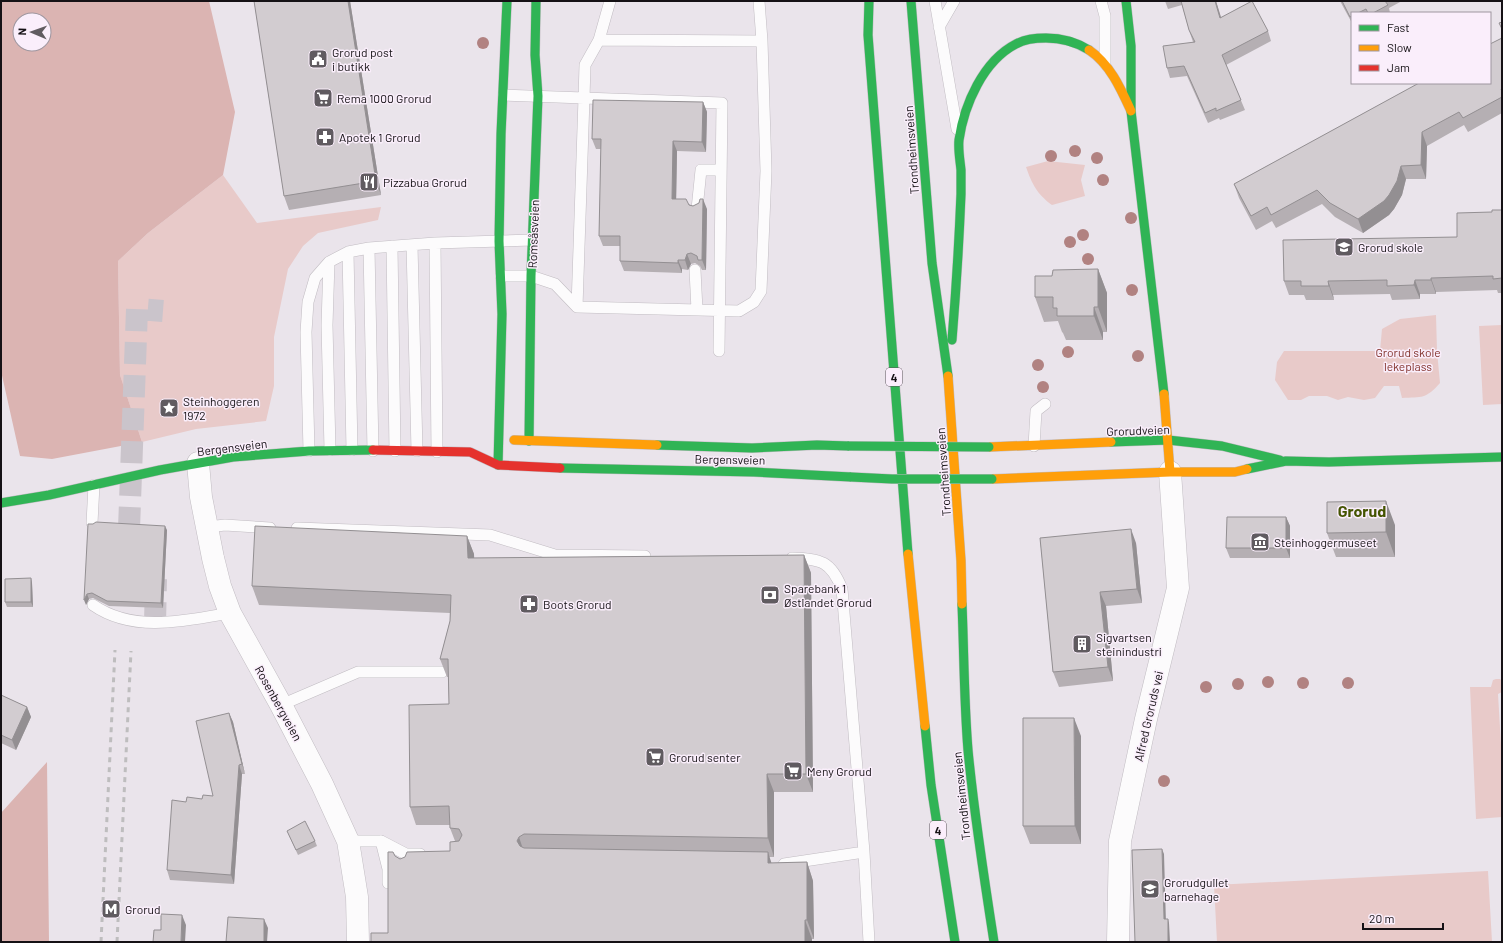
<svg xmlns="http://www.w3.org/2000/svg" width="1503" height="943" viewBox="0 0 1503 943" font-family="Barlow,sans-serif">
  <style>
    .green { fill: #e8cac9 }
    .forest { fill: #dbb4b2; fill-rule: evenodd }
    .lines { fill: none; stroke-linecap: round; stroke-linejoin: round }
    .street-tunnel { stroke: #cac4cb; stroke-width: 22; stroke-dasharray: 22 11; stroke-linecap: butt }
    .lane-casing { stroke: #c1bcc2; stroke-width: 12 }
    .street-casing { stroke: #c1bcc2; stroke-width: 23 }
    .fast-casing { stroke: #c1bcc2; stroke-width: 10 }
    .slow-casing { stroke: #c1bcc2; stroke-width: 10 }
    .jam-casing { stroke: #c1bcc2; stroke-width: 10 }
    .lane { stroke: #fcfbfc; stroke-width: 11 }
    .street { stroke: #fcfbfc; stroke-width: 22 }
    .fast { stroke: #30b455; stroke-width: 9 }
    .slow { stroke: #ff9f0a; stroke-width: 9 }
    .jam { stroke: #e5322d; stroke-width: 9 }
    .rail { stroke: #bebdbe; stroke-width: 3; stroke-dasharray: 5 5; stroke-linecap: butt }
    .fast-bridge-casing { stroke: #c1bcc2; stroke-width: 10; stroke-linecap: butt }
    .fast-bridge { stroke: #30b455; stroke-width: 9 }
    .tree { fill: #b18281 }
    .wall { fill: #b5afb3 }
    .shaded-wall { fill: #938f92 }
    .building { fill: #d2ccd0; stroke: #938f92 }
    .labels { text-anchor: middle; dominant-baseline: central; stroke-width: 3; stroke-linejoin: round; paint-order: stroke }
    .shield { fill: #faeefb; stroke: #5a535a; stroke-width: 1 }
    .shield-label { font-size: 11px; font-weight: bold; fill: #151115 }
    .poi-label { font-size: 12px; fill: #151115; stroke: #faeefb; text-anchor: start }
    .street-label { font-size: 12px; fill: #151115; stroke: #faeefb }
    .park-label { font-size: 12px; fill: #82312b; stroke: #faeefb }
    .district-label { font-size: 16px; font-weight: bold; fill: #445401; stroke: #faeefb }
  </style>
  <rect width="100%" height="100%" fill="#eae4eb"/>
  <path class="green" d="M1048,161L1085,165L1081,180L1085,196L1052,205C1037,194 1032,184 1026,167Z
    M223,175L257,223L381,207L378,220L318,233L303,246L288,269L274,337V386L266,421L196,429L142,442L120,375L118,261L148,233Z
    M1436,315L1437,351L1440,383C1426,399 1422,397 1402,398L1399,386H1384L1375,398L1364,400L1348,397L1338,400L1327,396H1309L1301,400H1288L1275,380L1277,362L1284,351H1380L1382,329L1400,319Z
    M1502,325V404L1483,405L1479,326Z
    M1496,679H1500L1502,681V692L1498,694L1502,762V817L1476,819L1470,687H1491L1493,680Z
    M1488,871L1492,942H1217L1214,885Z"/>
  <path class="forest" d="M1,1H209L235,112L223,175L148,233L118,261L120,375L142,442L52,459L20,456L1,371ZM20,20H44V44H20Z
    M47,762L49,942H1V813Z"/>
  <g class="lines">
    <path class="street-tunnel" d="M129,529L137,309L163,311
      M155,624L156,579"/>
    <g class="lane-casing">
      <path id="lane" d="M759,1L762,41
        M935,1L957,129
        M1101,1L1105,16V63
        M939,27L954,1
        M599,40L610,1
        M697,209L701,170H721
        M435,243L437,452
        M412,245L417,451
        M392,246L395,451
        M369,248L373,451
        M348,252L352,450
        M329,262L327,325L330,450
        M695,270L697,310
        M501,276H531L555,284L577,307L739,311L754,302L761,291L766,171L762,41L599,40L585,65L584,98L504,95
        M577,307L584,98L722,103L719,351
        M1034,446L1036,411L1045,404
        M309,451L306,332L308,302L315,278L329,262L348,252L369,248L435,243L533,240
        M92,523L94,485
        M208,527L225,525L270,528
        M297,528L490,535L555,555L645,556
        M792,558C821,559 831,561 842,589L864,852L869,942
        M93,605C133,633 185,621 230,613
        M281,705L358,672H442
        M348,841H381L406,854H420
        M381,841L388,869V883
        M784,864L864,852"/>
    </g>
    <g class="street-casing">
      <path id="street" d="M198,463L201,497L213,558L220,586L230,613L281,705L322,784L348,841L357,897L358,942
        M1118,942L1120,841L1146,719L1178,588L1170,472"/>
    </g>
    <g class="fast-casing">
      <path id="fast" d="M869,1L868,35L908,554
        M911,1L932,263L948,376
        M1126,1L1131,46V111L1164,394
        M952,340C956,291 959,243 961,194C961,186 961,178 961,170C960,160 958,150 959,140C964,105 983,61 1016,44C1025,39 1036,38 1046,38C1061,38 1076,42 1089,50
        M529,441L531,276L538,96L535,55L536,1
        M1111,442L1168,440L1222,446L1280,460
        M657,445L752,448L817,445L849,446
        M498,465L502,314L499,241L501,134L507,1
        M560,468L754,472L851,477
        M1247,469L1286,461L1329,462L1502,457
        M1,503L49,495L160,470L233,457L309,451L373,450
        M962,604C964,653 964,701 968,750C974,814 984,878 994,942
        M925,726L931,785L955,942"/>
    </g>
    <g class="slow-casing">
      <path id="slow" d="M1089,50C1110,64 1121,89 1131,111
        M948,376L961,561L962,604
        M1164,394L1170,472
        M514,440L657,445
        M989,447L1111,442
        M992,479L1170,472H1235L1247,469
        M908,554L925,726"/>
    </g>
    <g class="jam-casing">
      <path id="jam" d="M373,450L470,452L498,465L560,468"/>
    </g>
    <use href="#lane" class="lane"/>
    <use href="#street" class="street"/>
    <use href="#fast" class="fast"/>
    <use href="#slow" class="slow"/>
    <use href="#jam" class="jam"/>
    <path class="rail" d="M101,942L115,650
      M117,942L131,651"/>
    <g class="fast-bridge-casing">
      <path id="fast-bridge" d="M849,446L989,447
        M851,477L892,479H992"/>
    </g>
    <use href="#fast-bridge" class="fast-bridge"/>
  </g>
  <g class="tree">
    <circle cx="483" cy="43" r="6"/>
    <circle cx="1075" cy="151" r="6"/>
    <circle cx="1051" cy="156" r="6"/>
    <circle cx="1097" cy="158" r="6"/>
    <circle cx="1103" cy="180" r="6"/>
    <circle cx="1131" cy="218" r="6"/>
    <circle cx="1083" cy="235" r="6"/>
    <circle cx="1070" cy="242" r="6"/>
    <circle cx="1088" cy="259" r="6"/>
    <circle cx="1132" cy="290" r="6"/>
    <circle cx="1068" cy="352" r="6"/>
    <circle cx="1138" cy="356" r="6"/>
    <circle cx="1038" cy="365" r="6"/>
    <circle cx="1043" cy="387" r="6"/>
    <circle cx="1268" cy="682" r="6"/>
    <circle cx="1303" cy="683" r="6"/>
    <circle cx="1348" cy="683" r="6"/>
    <circle cx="1238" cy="684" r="6"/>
    <circle cx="1206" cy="687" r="6"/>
    <circle cx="1164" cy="781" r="6"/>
  </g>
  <path class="wall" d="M254,1H350L381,195L289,210L284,196Z
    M1165,1H1216L1221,17L1268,31L1271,41L1226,65L1245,110L1220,120L1219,118L1208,123L1187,76L1170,78L1167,68L1193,42L1189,30L1182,5L1168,9Z
    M1340,1H1402L1389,8L1390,13H1352V23Z
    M1502,38V113L1468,132L1464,125L1427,146L1426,179H1406L1402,195L1394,209L1389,215L1363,233L1335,217L1322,204L1276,228L1272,221L1256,230L1239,198L1234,184Z
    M703,102L707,112L706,152L677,151L676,199L693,206L707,209L706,270H702L700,266L695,263L691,264L688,270L682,269V273L624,271L620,261V246H603L599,236L601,149H596L592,139Z
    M1502,210V293H1498L1497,290L1436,292V294H1420V299L1392,300L1390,294L1333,295L1334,300H1306L1304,295H1289L1284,281L1457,237L1492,212Z
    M1098,269L1107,293V332H1103V340H1066L1063,333L1062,332L1058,321L1044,322L1035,297Z
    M1286,517L1290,526V558H1230L1226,548Z
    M88,524L167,530L163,608L109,606L93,598L89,599L86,605Z
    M1395,525V557H1336L1327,533Z
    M467,536L474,554V558L804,555L811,573L813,792H774V857H769L771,863L807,862L813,881L814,939H812V942H371L388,933L395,856L400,859L450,851L455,841L450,828V825H416L410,807L449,704L448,677H447L440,659L450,621V613L259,605L252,586Z
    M1040,538L1136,543L1142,603L1106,606L1113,681L1059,687L1053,672Z
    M31,578L32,583L33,607H7L5,602Z
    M1,695L27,707L31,717L16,750L1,743Z
    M229,713L233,722L245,774H242L234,884L170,880L167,870L186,802L202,799L213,796Z
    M1081,736V844H1030L1023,826Z
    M287,831L315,841L317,846L298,855Z"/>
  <path class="shaded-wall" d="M348,1H350L381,195L376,181Z
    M1215,1H1216L1224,28L1220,18Z
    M703,102L707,112L706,152L702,142Z
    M1422,132L1427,146L1426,179L1421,165Z
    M673,141L677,151L676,208L672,199Z
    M1401,166L1406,179L1402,195L1394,209L1389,215L1363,233L1358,219Z
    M703,199L707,209L706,270L702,260Z
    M687,254L691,264L688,270L685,260Z
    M678,260L682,269V273L678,263Z
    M1098,269L1107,293V332L1098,307Z
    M1431,278L1436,292V294L1431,280Z
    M1415,280L1420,294V299L1414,285Z
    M1328,281L1333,295L1334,300L1329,286Z
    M1094,307L1103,332V340L1094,316Z
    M1386,501L1395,525V557L1386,532Z
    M1286,517L1290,526V558L1286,548Z
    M165,526L167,530L163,608L161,603Z
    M1131,529L1136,543L1142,603L1137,589Z
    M467,536L474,554L475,576L468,558Z
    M804,555L811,573L813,792L806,774Z
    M31,578L32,583L33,607L31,602Z
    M1100,592L1106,606L1113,681L1108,667Z
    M87,594L89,599L86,605L84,600Z
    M27,707L31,717L16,750L12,740Z
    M229,713L233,722L245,774L242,764Z
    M1074,718L1081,736V844L1075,826Z
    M239,765L242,774L234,884L231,875Z
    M767,774L774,792V857L768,838Z
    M519,837L525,855L517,841Z
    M1162,849L1164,854L1166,924L1164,919Z
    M768,852L774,871L768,863Z
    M807,862L813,881L814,939L807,920Z
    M182,915L186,925L185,942H181Z
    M264,919L268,928L267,942H264Z
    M1168,919L1169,923L1170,942H1168Z
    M805,920L812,939V942H805Z"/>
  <path class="building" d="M254,1H348L376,181L284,196Z
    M1181,1H1215L1220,18L1252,1L1268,31L1222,55L1241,100L1216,111V108L1205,113L1184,66L1167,68L1163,46L1195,42L1189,30Z
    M1342,1H1385L1388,5L1373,13H1368L1366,9L1358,13H1352V16L1350,17Z
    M1502,22V29L1499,23Z
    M1502,38V88L1501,89L1502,91V97L1463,118L1459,112L1422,132L1421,165L1401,166L1397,181L1389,195L1384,201L1358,219L1330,203L1317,190L1271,215L1267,207L1251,216L1234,184L1419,83H1490V44Z
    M593,100L703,102L702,142L673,141L672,199H686L689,205L693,206L699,203L700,199H703L702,260H698L697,256L691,253L687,254L685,260H678V263L620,261V236H599L601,139H592Z
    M1492,210H1502V278L1493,279V276L1431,278V280H1415L1414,285L1387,286V280L1328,281L1329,286H1301V281H1284L1283,240L1457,237V213L1492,212Z
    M1098,269V307H1094V316H1057V308H1053V297H1035V276H1052L1053,270Z
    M1386,501V532L1327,533V502Z
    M1227,517H1286V548H1226Z
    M96,522L165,526L161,603L107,601L92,593L87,594L84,600L88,524H93Z
    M255,526L467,536L468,558L804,555L806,774H767L768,838L524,834L519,837L517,841L520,846L524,848L768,852V863L807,862V920H805V942H371V933H388V852H393L395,856L400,859L405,857L407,852L450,851V842L459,841L462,835L459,829L450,828L449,806L410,807L409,705L449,704L448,659H440L450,621L451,595L252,586Z
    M1131,529L1137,589L1100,592L1108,667L1053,672L1040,538Z
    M31,578V602H5V579Z
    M1,695L27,707L12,740L1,735Z
    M229,713L242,764L239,765L231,875L167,870L172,800L186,802L187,797L202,799L203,795L213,796L196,721Z
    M1023,718H1074L1075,826H1023Z
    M305,821L315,841L296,850L287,831Z
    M1162,849L1164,919H1168V942H1135L1132,850Z
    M161,914L182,915L181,942H153L154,930H161Z
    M228,917L264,919V942H226Z"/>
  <defs>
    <g id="civic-square" transform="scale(1)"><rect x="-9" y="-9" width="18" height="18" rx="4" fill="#605b60" stroke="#faeefb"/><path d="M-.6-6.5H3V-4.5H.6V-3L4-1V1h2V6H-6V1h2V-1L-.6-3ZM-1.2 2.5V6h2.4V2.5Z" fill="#fff"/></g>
    <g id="supermarket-square" transform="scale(1)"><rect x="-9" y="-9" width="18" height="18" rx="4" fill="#605b60" stroke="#faeefb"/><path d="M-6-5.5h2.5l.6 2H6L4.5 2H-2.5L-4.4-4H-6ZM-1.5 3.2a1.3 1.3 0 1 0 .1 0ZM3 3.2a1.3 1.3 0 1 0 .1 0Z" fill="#fff"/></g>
    <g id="pharmacy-square" transform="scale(1)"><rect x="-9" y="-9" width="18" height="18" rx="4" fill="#605b60" stroke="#faeefb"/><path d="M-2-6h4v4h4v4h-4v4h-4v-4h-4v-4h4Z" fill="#fff"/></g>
    <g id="restaurant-square" transform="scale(1)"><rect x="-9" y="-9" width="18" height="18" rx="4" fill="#605b60" stroke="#faeefb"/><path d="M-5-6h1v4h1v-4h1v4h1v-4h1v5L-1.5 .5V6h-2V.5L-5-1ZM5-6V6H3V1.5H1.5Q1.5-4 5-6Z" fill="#fff"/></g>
    <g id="school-square" transform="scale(1)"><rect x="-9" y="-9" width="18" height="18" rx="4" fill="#605b60" stroke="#faeefb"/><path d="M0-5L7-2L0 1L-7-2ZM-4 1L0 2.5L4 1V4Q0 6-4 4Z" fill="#fff"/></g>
    <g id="sight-square" transform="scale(1)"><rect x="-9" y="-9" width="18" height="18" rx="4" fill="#605b60" stroke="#faeefb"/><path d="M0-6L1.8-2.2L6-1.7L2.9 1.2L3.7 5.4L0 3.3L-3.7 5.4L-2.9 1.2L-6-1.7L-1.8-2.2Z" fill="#fff"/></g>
    <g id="museum-square" transform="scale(1)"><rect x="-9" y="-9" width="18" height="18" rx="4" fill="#605b60" stroke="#faeefb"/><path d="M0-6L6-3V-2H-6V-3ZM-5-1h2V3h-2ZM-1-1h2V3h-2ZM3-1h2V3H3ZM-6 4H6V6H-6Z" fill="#fff"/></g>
    <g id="bank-square" transform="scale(1)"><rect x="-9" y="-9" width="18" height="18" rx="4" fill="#605b60" stroke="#faeefb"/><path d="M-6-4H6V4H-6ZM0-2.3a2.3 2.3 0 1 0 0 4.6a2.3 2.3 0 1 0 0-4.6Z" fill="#fff"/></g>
    <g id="building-square" transform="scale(1)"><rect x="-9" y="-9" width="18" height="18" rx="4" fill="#605b60" stroke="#faeefb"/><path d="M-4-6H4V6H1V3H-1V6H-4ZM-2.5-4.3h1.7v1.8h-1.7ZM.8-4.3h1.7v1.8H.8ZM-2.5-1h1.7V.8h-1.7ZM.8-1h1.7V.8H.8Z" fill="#fff"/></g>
    <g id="metro-square" transform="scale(1)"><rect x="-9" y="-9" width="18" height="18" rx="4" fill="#605b60" stroke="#faeefb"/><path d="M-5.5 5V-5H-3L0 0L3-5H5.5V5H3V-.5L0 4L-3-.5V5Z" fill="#fff"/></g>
  </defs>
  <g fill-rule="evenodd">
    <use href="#civic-square" x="318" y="59"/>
    <use href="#supermarket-square" x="323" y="98"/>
    <use href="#pharmacy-square" x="325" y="137"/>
    <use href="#restaurant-square" x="369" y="182"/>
    <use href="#school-square" x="1344" y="247"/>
    <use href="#sight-square" x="169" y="408"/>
    <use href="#museum-square" x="1260" y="542"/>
    <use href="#bank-square" x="770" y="595"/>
    <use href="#pharmacy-square" x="529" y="604"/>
    <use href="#building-square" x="1082" y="644"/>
    <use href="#supermarket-square" x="655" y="757"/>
    <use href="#supermarket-square" x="793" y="771"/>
    <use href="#school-square" x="1150" y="889"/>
    <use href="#metro-square" x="111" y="909"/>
  </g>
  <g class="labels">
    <g class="shield">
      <rect x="886" y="368" width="16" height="18" rx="3"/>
      <rect x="930" y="821" width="16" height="18" rx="3"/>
    </g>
    <g class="shield-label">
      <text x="894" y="377">4</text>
      <text x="938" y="830">4</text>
    </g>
    <g class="poi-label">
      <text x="332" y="52">Grorud post<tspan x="332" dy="14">i butikk</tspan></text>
      <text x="337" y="98">Rema 1000 Grorud</text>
      <text x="339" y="137">Apotek 1 Grorud</text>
      <text x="383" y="182">Pizzabua Grorud</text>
      <text x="1358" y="247">Grorud skole</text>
      <text x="183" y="401">Steinhoggeren<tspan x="183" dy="14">1972</tspan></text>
      <text x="1274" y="542">Steinhoggermuseet</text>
      <text x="784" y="588">Sparebank 1<tspan x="784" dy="14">Østlandet Grorud</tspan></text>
      <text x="543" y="604">Boots Grorud</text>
      <text x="1096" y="637">Sigvartsen<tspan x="1096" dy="14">steinindustri</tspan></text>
      <text x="669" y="757">Grorud senter</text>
      <text x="807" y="771">Meny Grorud</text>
      <text x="1164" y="882">Grorudgullet<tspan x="1164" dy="14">barnehage</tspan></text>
      <text x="125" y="909">Grorud</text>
    </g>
    <g class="street-label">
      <text transform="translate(911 150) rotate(-94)">Trondheimsveien</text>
      <text transform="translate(533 234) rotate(-88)">Romsåsveien</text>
      <text transform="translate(1138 430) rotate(-2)">Grorudveien</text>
      <text transform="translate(232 447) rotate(-7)">Bergensveien</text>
      <text transform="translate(730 459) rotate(1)">Bergensveien</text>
      <text transform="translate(943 472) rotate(-94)">Trondheimsveien</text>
      <text transform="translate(279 703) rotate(61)">Rosenbergveien</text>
      <text transform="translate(1148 716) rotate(-77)">Alfred Groruds vei</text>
      <text transform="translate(961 796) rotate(-96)">Trondheimsveien</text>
    </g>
    <g class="park-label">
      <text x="1408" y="352">Grorud skole<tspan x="1408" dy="14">lekeplass</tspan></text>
    </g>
    <g class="district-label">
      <text x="1362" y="510">Grorud</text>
    </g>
  </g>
  <rect width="1503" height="943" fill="none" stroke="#151115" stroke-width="4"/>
  <rect x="1351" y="12" width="140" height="72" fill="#faeefb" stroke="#9e969f"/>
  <rect x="1359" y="25" width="20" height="6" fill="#30b455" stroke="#9e969f"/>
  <text x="1387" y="32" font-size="12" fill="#151115">Fast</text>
  <rect x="1359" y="45" width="20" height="6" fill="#ff9f0a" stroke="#9e969f"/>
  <text x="1387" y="52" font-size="12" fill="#151115">Slow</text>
  <rect x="1359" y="65" width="20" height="6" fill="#e5322d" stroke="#9e969f"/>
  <text x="1387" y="72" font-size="12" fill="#151115">Jam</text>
  <g transform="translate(32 32) rotate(272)"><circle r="19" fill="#faeefb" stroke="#9e969f"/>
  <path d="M0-3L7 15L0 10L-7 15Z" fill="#605b60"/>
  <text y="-6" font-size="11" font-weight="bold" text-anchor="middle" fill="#151115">N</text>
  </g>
  <path d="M1363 923v6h80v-6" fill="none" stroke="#151115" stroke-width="2"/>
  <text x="1369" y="923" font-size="12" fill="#151115" stroke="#faeefb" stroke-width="3" paint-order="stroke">20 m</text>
</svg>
